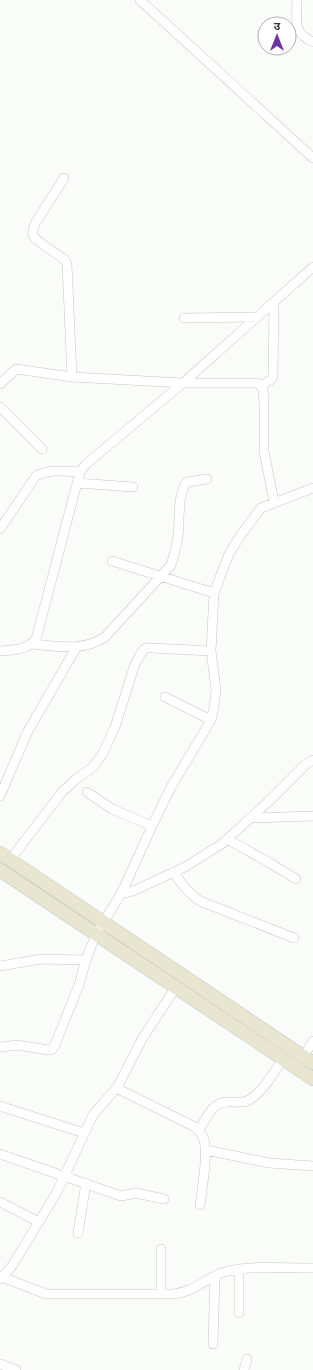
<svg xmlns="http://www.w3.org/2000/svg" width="313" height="1370" viewBox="0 0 313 1370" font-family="'Noto Sans','Noto Sans Devanagari',sans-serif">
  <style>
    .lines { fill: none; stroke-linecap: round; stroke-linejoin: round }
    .minor-casing { stroke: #c6c7c5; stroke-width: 10 }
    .secondary-casing { stroke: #c6c7c5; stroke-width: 14 }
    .minor { stroke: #fff; stroke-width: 9 }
    .secondary { stroke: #e8e5d0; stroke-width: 13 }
  </style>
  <rect width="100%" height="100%" fill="#fafcf9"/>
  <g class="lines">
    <g class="minor-casing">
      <path id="minor" d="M140,0L313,158
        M297,0C297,20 292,33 313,42
        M64,178L36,222C34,226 32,231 33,235C37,243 57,253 65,260L67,264L72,377
        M184,318L257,317
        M0,384L16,369L72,377L183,383H257L261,386L263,390L264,402V451L274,502
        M261,386L272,379L273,376L274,302
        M0,407L42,449
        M77,483L133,487
        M0,529L36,476C50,469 65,471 80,472
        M112,561L214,593
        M32,644C57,646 83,652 105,637L171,565C174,556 176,547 178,537C180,521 177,494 187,482L207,479
        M0,651C13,650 28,650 36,639L80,472L85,465L183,383L313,267
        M165,697L211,720
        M87,792L112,809L152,826
        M0,796L28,731L76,648
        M251,818L313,816
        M227,839L270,863L296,879
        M10,860L62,792L75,780L93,767L102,755L115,727L135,664L143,650L146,648H151L211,651
        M173,872C181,883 189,894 200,901L294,938
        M121,894L133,891L185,867L223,843L268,802L306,764L313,760
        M0,966L41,959L86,960
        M0,1047L17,1045L48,1050H51L54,1047L79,985L86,960L96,934L121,894L153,824L171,787L211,720L214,707L216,690L211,651L214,593L229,554L240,536L261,508L313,488
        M304,1056L313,1041
        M116,1088L195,1127C198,1130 201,1133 203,1137C209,1152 202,1188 200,1205
        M0,1106L84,1133
        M199,1131C206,1118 212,1102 228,1102C234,1102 241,1103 247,1101C260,1096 275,1071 283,1059
        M206,1150L269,1163L313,1166
        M0,1154L121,1196L136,1193L164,1199
        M0,1202L39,1222
        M78,1233L86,1183
        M161,1249V1294
        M239,1269V1313
        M2,1277L46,1294H174C196,1291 204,1279 224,1272C247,1265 288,1268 313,1268
        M0,1279L12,1266L57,1192L93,1115L118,1086L142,1039L176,987
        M213,1344L215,1277
        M0,1364L16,1370
        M244,1370L247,1359"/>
    </g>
    <g class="secondary-casing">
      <path id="secondary" d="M0,853L313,1063
        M0,870L313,1079"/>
    </g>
    <use href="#minor" class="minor"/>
    <use href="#secondary" class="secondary"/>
  </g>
  <g transform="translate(277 36)"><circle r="19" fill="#ffffff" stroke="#adaead"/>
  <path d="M0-3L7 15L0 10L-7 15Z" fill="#7132a7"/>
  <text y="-6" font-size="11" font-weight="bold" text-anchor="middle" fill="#333433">उ</text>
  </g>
</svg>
